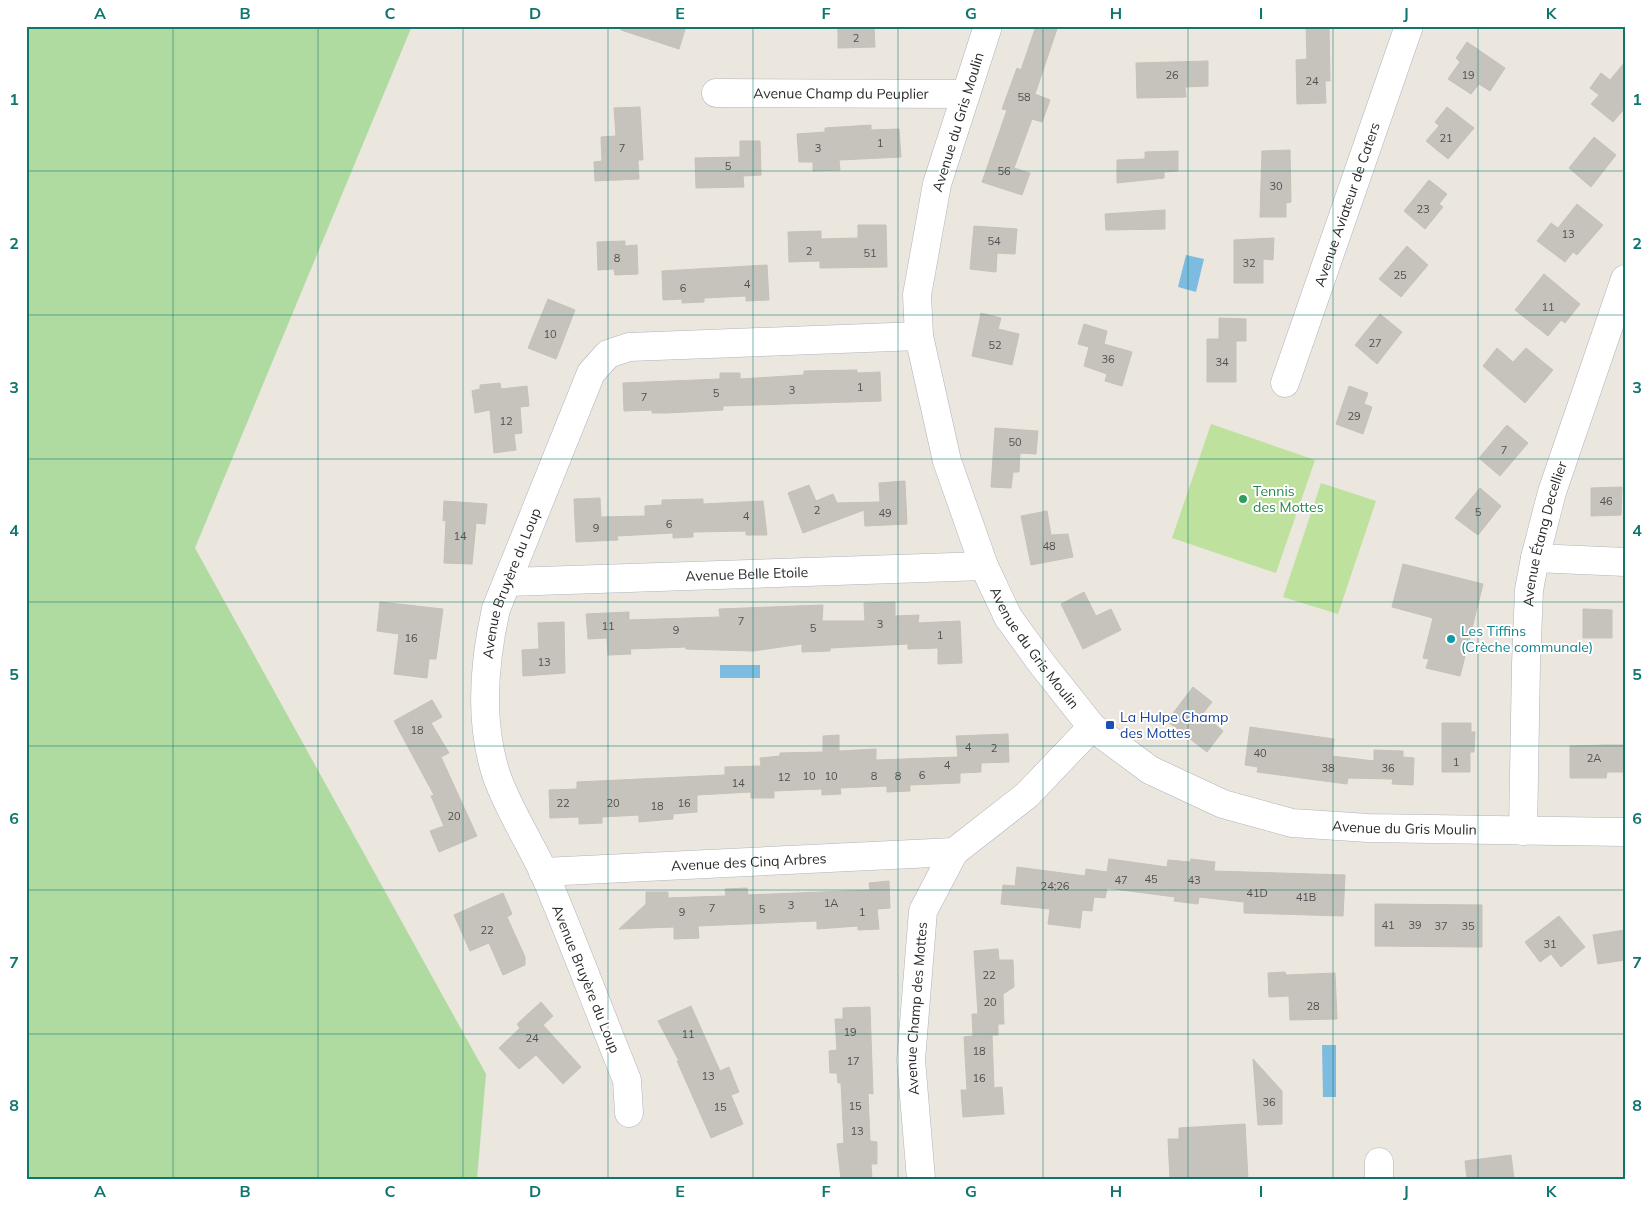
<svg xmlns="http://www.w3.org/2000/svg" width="1651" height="1205" viewBox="0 0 1651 1205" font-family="Mulish,sans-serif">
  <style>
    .green { fill: #afdba1 }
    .pitch { fill: #bee19e }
    .water { fill: #7dbce0 }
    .building { fill: #c6c3bd; stroke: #c6c2b8 }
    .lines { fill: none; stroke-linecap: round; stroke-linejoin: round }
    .minor-casing { stroke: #b1b3bc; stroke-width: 29 }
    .minor { stroke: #fff; stroke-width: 28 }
    .grid { fill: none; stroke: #0f766e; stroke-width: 1; stroke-opacity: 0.55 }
    .leisure-dot { fill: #2e9e5b; stroke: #fff; stroke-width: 2 }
    .culture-dot { fill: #0f9aa8; stroke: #fff; stroke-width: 2 }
    .transit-dot { fill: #1a4fb4; stroke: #fff; stroke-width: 2 }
    .labels { text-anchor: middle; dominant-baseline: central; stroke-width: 4; stroke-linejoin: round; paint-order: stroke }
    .number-label { font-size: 11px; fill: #51504f }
    .street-label { font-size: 14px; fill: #2a2a2a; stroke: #fff }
    .leisure-label { font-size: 14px; fill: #27864d; stroke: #fff; text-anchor: start }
    .culture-label { font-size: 14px; fill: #0d838f; stroke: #fff; text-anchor: start }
    .transit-label { font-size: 14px; fill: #164399; stroke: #fff; text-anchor: start }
    .neatline { fill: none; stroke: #0f766e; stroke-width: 2 }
    .grid-label { font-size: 16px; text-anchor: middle; font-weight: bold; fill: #0f766e }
  </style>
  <rect width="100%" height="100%" fill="#ebe6de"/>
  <path class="green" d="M26,26H412L195,548L486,1074L477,1179H26Z"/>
  <path class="pitch" d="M1211,424L1315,460L1276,573L1172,538Z
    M1321,483L1376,501L1338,614L1283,597Z"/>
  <path class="water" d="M1186,255L1204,259L1196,292L1178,287Z
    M720,665H760V678H720Z
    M1322,1045H1336V1097H1323Z"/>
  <path class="building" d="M621,26H686L679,49L621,30Z
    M838,26H874L875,47L838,48Z
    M1036,26H1058L1035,94L1050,100L1042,122L1032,119L1014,168L1030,173L1022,195L982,182L1007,110L1002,109L1017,68L1021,70Z
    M1306,26H1329L1330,81H1325L1326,103L1297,104L1296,60L1307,59Z
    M1467,42L1505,68L1490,91L1479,84L1471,94L1448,79L1460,62L1456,58Z
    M1208,61V86L1185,87L1186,97L1137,98L1136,63Z
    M1625,62V108L1613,122L1591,104L1599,95L1590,88L1601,73L1610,80Z
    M640,107L643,160H638L639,179L595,181L594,162L602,161L601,137L616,136L614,108Z
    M1447,107L1474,128L1448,159L1426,141L1439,126L1435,122Z
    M871,125V130L899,129L901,157L839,160L840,170L813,171V162H799L797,134L825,132V128Z
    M1594,137L1616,155L1591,187L1569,168Z
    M740,141H760L761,175L743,176L744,187L696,188L695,158L740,157Z
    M1290,150L1291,202L1286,203V217H1260L1262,151Z
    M1178,151V171L1164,172V178L1117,183V160L1145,159V152Z
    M1429,180L1447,194L1439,204L1443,207L1425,229L1404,211Z
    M1577,204L1603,225L1577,255L1573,252L1565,262L1537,241L1551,223L1558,228Z
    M1165,210V229L1106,230L1105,214Z
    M858,225H886L887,267L820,268V261L789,262L788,232L821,231V239L858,238Z
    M974,226L1017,229L1015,254L997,253L996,272L970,269Z
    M1274,238L1273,260L1263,259V283H1234V240Z
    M625,241V246L637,245L638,274L615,275L614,269L598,270L597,242Z
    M1407,246L1428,265L1401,297L1379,279Z
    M767,265L769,300L746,301V296L704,298V302L682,303V299L663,300L662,271Z
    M1544,274L1580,304L1565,323L1561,320L1548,336L1515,310Z
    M548,299L575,310L556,359L528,348Z
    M981,313L1001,318L998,329L1019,334L1012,365L972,356Z
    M1380,314L1402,332L1377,364L1355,345Z
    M1219,318L1246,319V341H1236V382H1207V339H1219Z
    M1084,324L1107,331L1104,344L1132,352L1122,386L1105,381L1107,374L1084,366L1089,347L1078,344Z
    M1497,348L1513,362L1526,348L1553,370L1525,403L1483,366Z
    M857,370V373L880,372L881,401L723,406V410L667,413H652V410L624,411L623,383L720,379V373H740V379L804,375V371Z
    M500,383L501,389L527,386L529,406L520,407L522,433L514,434L516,450L494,453L490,410L475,413L472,391L480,389V385Z
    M1349,386L1368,393L1364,404L1372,407L1363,434L1336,424Z
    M1507,425L1528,443L1500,476L1479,458Z
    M995,428L1038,431L1036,454L1020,453L1019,472H1013L1011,488L991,487Z
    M905,481L907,524L865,526L864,510L803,533L788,493L809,485L816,501L833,494L837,503L880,502L879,483Z
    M1622,487L1621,515L1591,516V488Z
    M1480,488L1501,506L1478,535L1455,518Z
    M600,498L601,517L645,516V506L662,505V500L703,499V504L763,501L767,535H746V531L693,532V537L673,538V533L617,536L618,540L576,542L574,499Z
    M444,501L487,504L485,524L476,523L472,564L444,563L446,520L443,521Z
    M1047,511L1051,535L1068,534L1073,557L1031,565L1021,516Z
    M1403,564L1483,584L1460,676L1426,668L1429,659L1423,658L1433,618L1392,607Z
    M1084,592L1096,616L1111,609L1121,630L1083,649L1061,604Z
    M380,602L443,609L436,659H429L427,678L394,674L399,634L377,631Z
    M895,602V616L919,615L918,623L960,621L962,663L938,664V648L908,649V644L830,648V651L802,652V644L753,651L686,649V647L630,649L631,654L608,655L607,638L588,639L586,614L629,612V620L720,617L719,609L823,605L822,621H865L864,603Z
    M1583,609L1612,610V638H1583Z
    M564,622L565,673L523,676L522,650L539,649L538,623Z
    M1193,687L1212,702L1201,716H1205L1223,731L1207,752L1167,721Z
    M432,700L442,717L431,723L449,753L441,757L477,836L439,852L430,831L444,826L431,796L434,795L394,721Z
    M1442,723H1471V732H1475L1474,752H1470V772H1442Z
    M1250,727L1334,739L1332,756L1374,761V750L1403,751V757L1414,758L1413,785L1392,784L1393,779L1348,778L1347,784L1257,772L1258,767L1245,765Z
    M1008,734L1009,762L981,763V772L960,773V783L910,785V791L887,792V786L840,788L841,794L822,795V789L774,791V798H751V792L697,795V812L673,814V819L639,822V815L602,817V823L579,824V817L550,818L549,790L577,789V782L725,775V767L761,766L760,758L780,756V753L823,752V736L839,735V751L876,749V760L958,757L956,736Z
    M1606,745H1625V772H1607L1606,778H1570V746Z
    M1109,859L1167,867L1168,860L1190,862L1191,859L1215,862L1214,871L1345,875L1343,916L1244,913V902L1199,897L1198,904L1174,901L1175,897L1107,888L1105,898L1094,897L1092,911L1082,910L1080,928L1048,924L1050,909L1001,904L1003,885L1015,886L1017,867L1085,876L1086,869L1107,872Z
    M889,881L890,908L877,909L879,929L858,930V926L817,929V921L698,926L699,938L674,939V927L619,929L646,904V892H668V898L726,896L725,889L747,888L748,895L870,890L869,883Z
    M503,893L512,914L507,917L525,957V965L503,975L489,943L470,951L454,915Z
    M1375,904L1482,905V947L1375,946Z
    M1559,916L1585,947L1561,967L1551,954L1540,962L1525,942Z
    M1625,930V960L1598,964L1593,935Z
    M998,949L999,960H1013L1014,987L1003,994L1004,1024H998V1035H992L994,1088L1002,1087L1004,1114L963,1117L961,1090H967L964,1037L973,1036L972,1014H978L974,951Z
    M1285,972L1286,975L1335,973L1337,1019L1290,1020L1289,996L1269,997L1268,973Z
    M541,1002L553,1016L543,1025L581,1067L563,1084L536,1055L519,1069L499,1048L520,1028L517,1024Z
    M691,1006L720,1071L729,1067L739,1092L731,1095L743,1124L711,1138L677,1061H679L658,1021Z
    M870,1007L873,1094L868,1093L870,1141L877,1142V1164H871L872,1179H841L837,1144L844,1143L841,1083H838L837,1073H830L829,1051L837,1050L835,1019H843V1008Z
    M1253,1059L1282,1091V1124L1258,1125Z
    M1245,1124L1248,1179H1170L1168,1139H1179V1128Z
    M1511,1155L1514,1179H1467L1465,1161Z"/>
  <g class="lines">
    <g class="minor-casing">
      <g id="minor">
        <path id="s1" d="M988,26L937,184L917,295L919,336L947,461L984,566L1008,617L1042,664L1092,727L1150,770L1223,804L1292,823L1368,828L1625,832"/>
        <path id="s2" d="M716,93L965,94"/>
        <path id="s3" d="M1285,383L1409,26"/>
        <path d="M1535,558L1625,562"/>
        <path id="s4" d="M508,582L984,566"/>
        <path id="s5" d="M1523,831L1526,664L1529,590L1535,558L1552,492L1625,279"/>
        <path id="s6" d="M543,872L954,852"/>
        <path id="s7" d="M629,1113L627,1080C599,1011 573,941 544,873C529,841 509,810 497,777C479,724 484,662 496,609L591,373L608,354L629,347L919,336"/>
        <path d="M1379,1162V1179"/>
        <path id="s8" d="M921,1179L911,1060L923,911L954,852L1027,795L1092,727"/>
      </g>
    </g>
    <use href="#minor" class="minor"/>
  </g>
  <path class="grid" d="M173,26V1179M318,26V1179M463,26V1179M608,26V1179M753,26V1179M898,26V1179M1043,26V1179M1188,26V1179M1333,26V1179M1478,26V1179M26,171H1625M26,315H1625M26,459H1625M26,602H1625M26,746H1625M26,890H1625M26,1034H1625"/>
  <circle class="leisure-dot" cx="1243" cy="499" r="5"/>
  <circle class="culture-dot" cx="1451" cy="639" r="5"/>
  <rect class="transit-dot" x="1105" y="720" width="10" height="10" rx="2.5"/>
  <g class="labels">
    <g class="number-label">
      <text x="856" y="38">2</text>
      <text x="1172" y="75">26</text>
      <text x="1468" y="75">19</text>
      <text x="1312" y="81">24</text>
      <text x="1024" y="97">58</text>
      <text x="1446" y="138">21</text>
      <text x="880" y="143">1</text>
      <text x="622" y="148">7</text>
      <text x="818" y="148">3</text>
      <text x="728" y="166">5</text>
      <text x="1004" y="171">56</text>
      <text x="1276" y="186">30</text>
      <text x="1423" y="209">23</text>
      <text x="1568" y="234">13</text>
      <text x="994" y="241">54</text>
      <text x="809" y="251">2</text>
      <text x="870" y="253">51</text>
      <text x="617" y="258">8</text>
      <text x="1249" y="263">32</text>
      <text x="1400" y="275">25</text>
      <text x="747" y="284">4</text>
      <text x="683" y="288">6</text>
      <text x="1548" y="307">11</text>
      <text x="550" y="334">10</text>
      <text x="1375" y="343">27</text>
      <text x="995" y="345">52</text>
      <text x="1108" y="359">36</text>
      <text x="1222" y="362">34</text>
      <text x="860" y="387">1</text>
      <text x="792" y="390">3</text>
      <text x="716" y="393">5</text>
      <text x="644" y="397">7</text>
      <text x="1354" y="416">29</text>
      <text x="506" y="421">12</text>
      <text x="1015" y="442">50</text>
      <text x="1504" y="450">7</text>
      <text x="1606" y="501">46</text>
      <text x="817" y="510">2</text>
      <text x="1478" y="512">5</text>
      <text x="885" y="513">49</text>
      <text x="746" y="516">4</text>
      <text x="669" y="524">6</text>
      <text x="596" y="528">9</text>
      <text x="460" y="536">14</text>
      <text x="1049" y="546">48</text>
      <text x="741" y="621">7</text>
      <text x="880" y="624">3</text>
      <text x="608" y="626">11</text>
      <text x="813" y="628">5</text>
      <text x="676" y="630">9</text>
      <text x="940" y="635">1</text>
      <text x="411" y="638">16</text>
      <text x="544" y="662">13</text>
      <text x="417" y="730">18</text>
      <text x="968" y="747">4</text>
      <text x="994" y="748">2</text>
      <text x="1260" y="753">40</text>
      <text x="1594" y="758">2A</text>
      <text x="1456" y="762">1</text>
      <text x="947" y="765">4</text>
      <text x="1328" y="768">38</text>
      <text x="1388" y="768">36</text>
      <text x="922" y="775">6</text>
      <text x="809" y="776">10</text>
      <text x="831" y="776">10</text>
      <text x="874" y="776">8</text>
      <text x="898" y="776">8</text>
      <text x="784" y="777">12</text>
      <text x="738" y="783">14</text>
      <text x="563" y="803">22</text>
      <text x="613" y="803">20</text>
      <text x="684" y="803">16</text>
      <text x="657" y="806">18</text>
      <text x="454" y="816">20</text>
      <text x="1151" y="879">45</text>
      <text x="1121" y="880">47</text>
      <text x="1194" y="880">43</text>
      <text x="1055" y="886">24;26</text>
      <text x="1257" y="893">41D</text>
      <text x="1306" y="897">41B</text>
      <text x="831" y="903">1A</text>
      <text x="791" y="905">3</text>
      <text x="712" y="908">7</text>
      <text x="762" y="909">5</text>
      <text x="682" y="912">9</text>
      <text x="862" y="912">1</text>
      <text x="1388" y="925">41</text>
      <text x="1415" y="925">39</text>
      <text x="1441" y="926">37</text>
      <text x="1468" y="926">35</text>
      <text x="487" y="930">22</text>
      <text x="1550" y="944">31</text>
      <text x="989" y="975">22</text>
      <text x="990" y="1002">20</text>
      <text x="1313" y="1006">28</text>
      <text x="850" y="1032">19</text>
      <text x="688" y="1034">11</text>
      <text x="532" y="1038">24</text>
      <text x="979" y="1051">18</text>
      <text x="853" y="1061">17</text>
      <text x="708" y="1076">13</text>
      <text x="979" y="1078">16</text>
      <text x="1269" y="1102">36</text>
      <text x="855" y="1106">15</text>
      <text x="720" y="1107">15</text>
      <text x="857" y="1131">13</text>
    </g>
    <g class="street-label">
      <text stroke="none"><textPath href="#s2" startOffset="125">Avenue Champ du Peuplier</textPath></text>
      <text transform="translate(958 122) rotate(-73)">Avenue du Gris Moulin</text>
      <text stroke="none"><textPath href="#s3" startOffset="189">Avenue Aviateur de Caters</textPath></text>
      <text stroke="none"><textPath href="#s5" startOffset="299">Avenue Étang Decellier</textPath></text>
      <text stroke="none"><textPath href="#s4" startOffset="239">Avenue Belle Etoile</textPath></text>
      <text stroke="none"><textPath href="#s7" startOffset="562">Avenue Bruyère du Loup</textPath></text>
      <text stroke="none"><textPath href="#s1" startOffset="656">Avenue du Gris Moulin</textPath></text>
      <text stroke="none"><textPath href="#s1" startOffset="1091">Avenue du Gris Moulin</textPath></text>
      <text stroke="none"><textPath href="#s6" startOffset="206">Avenue des Cinq Arbres</textPath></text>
      <text transform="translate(586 979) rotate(68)">Avenue Bruyère du Loup</text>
      <text stroke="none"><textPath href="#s8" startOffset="171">Avenue Champ des Mottes</textPath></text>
    </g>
    <g class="leisure-label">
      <text x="1253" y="491">Tennis<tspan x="1253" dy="16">des Mottes</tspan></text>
    </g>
    <g class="culture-label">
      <text x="1461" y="631">Les Tiffins<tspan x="1461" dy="16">(Crèche communale)</tspan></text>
    </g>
    <g class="transit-label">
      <text x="1120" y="717">La Hulpe Champ<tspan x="1120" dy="16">des Mottes</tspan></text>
    </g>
  </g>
  <rect width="1651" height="1205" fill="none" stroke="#ffffff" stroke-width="55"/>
  <rect x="28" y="28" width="1596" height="1150" class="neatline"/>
  <g class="grid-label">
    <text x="100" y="19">A</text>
    <text x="245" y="19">B</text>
    <text x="390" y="19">C</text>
    <text x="535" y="19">D</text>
    <text x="680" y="19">E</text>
    <text x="826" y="19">F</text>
    <text x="971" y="19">G</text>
    <text x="1116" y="19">H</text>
    <text x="1261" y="19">I</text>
    <text x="1406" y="19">J</text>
    <text x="1551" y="19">K</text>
    <text x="14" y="105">1</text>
    <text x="1637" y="105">1</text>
    <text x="14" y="249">2</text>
    <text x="1637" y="249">2</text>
    <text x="14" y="393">3</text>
    <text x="1637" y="393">3</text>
    <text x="14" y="536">4</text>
    <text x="1637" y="536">4</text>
    <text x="14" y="680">5</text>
    <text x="1637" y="680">5</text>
    <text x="14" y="824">6</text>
    <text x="1637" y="824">6</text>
    <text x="14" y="968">7</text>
    <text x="1637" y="968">7</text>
    <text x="14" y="1111">8</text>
    <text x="1637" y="1111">8</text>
    <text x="100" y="1197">A</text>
    <text x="245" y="1197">B</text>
    <text x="390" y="1197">C</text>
    <text x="535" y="1197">D</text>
    <text x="680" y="1197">E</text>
    <text x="826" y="1197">F</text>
    <text x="971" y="1197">G</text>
    <text x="1116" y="1197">H</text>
    <text x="1261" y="1197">I</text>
    <text x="1406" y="1197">J</text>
    <text x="1551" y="1197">K</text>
  </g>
</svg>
